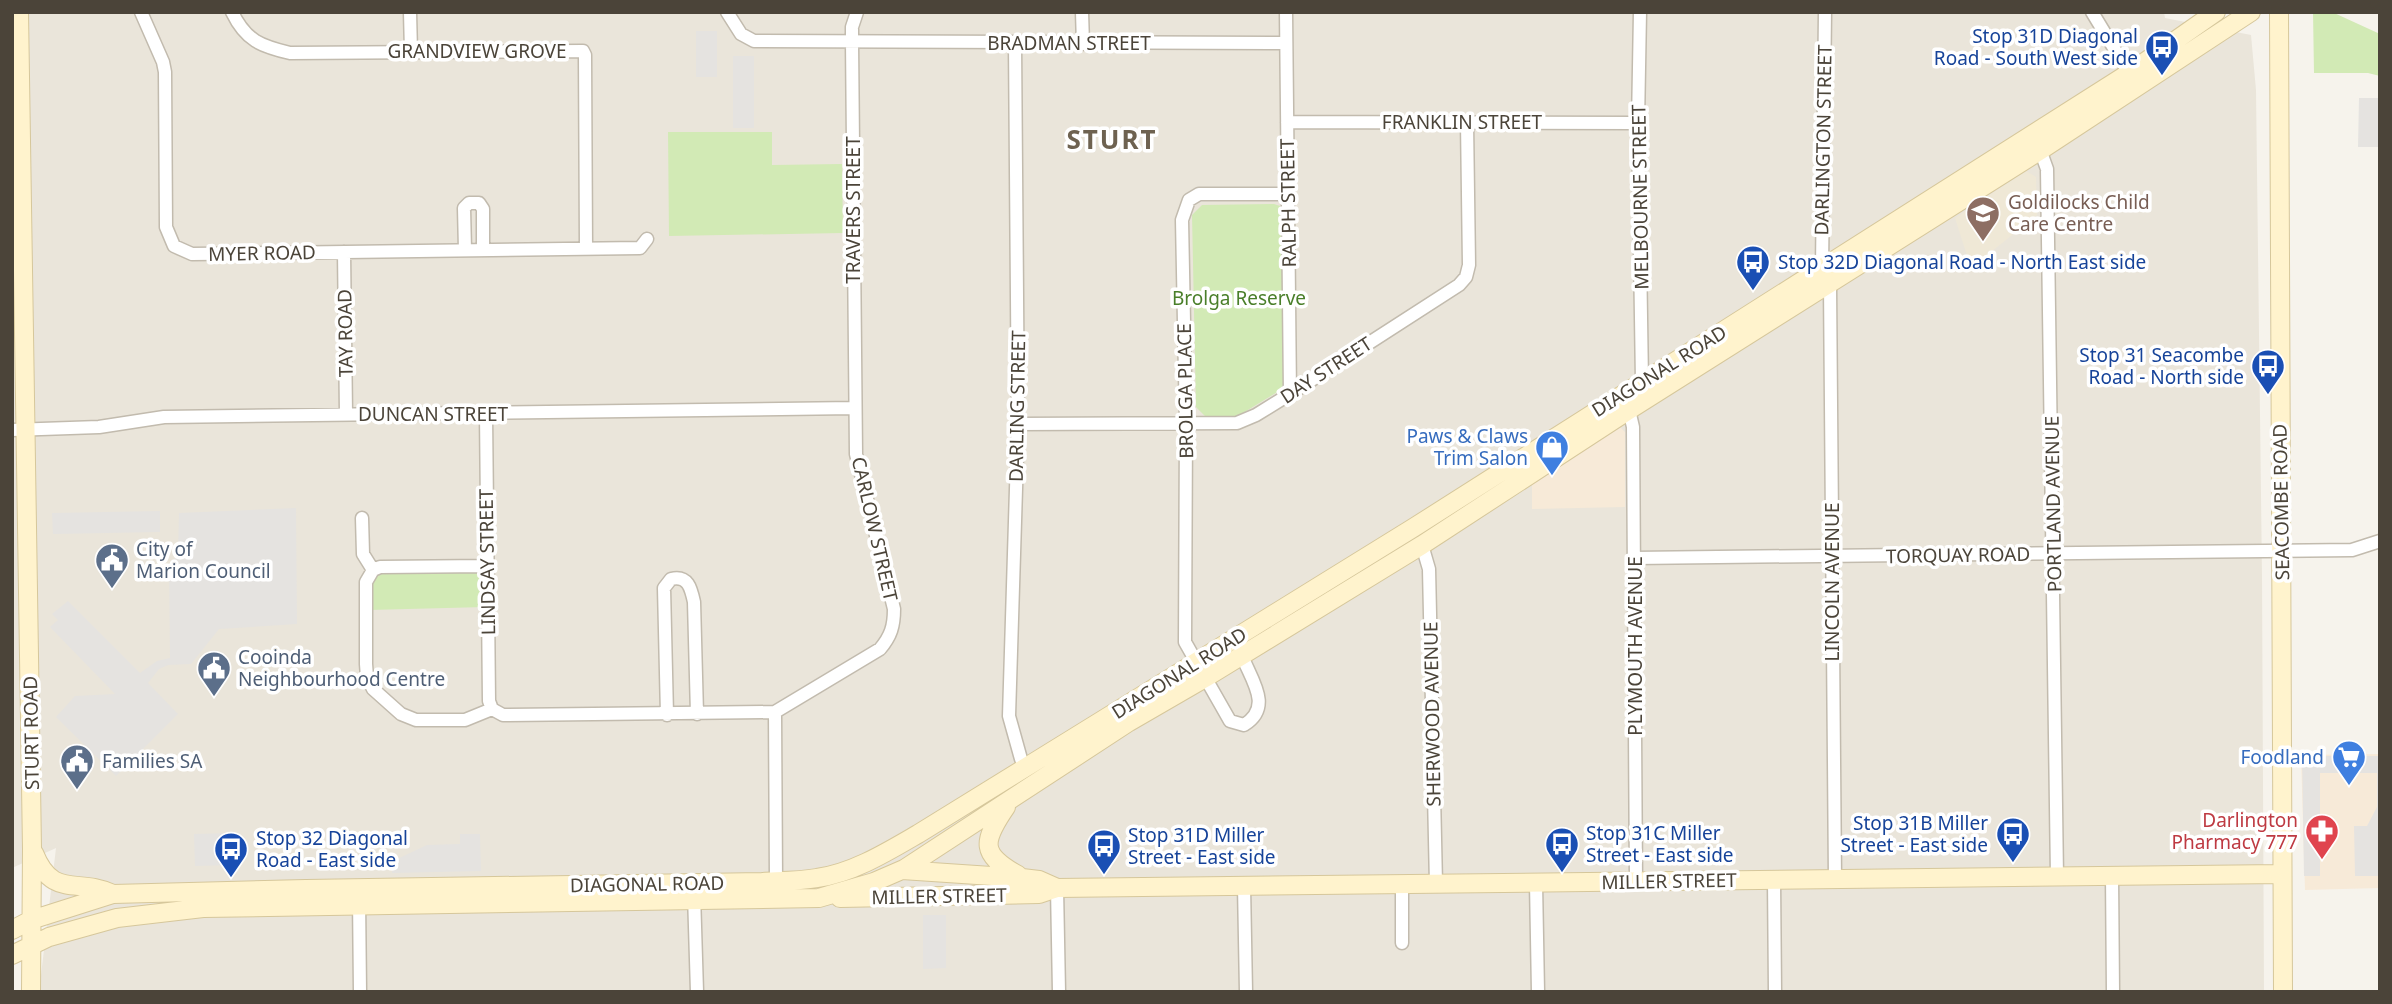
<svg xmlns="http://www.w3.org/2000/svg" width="2392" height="1004" viewBox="0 0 2392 1004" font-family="'Noto Sans',sans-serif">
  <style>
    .residential { fill: #eae5da }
    .commercial { fill: #f7ead8 }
    .education { fill: #efe8d6 }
    .green { fill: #d2eab5 }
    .parking { fill: #e5e3e0 }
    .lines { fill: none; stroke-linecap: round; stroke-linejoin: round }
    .street-casing { stroke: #c2bbae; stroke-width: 15 }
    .secondary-casing { stroke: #d6c79b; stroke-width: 20 }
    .street { stroke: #fff; stroke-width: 12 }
    .secondary { stroke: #fff3cd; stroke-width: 18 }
    .labels { text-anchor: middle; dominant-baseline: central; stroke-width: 7; stroke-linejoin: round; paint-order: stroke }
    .transit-label { font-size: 19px; fill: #164399; stroke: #fff; text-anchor: start }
    .street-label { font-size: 19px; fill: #4b4439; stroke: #fff }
    .education-label { font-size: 19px; fill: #785e54; stroke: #fff; text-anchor: start }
    .park-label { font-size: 19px; fill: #4a7f2a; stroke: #fff }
    .shop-label { font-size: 19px; fill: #366cbe; stroke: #fff; text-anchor: end }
    .service-label { font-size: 19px; fill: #4e5e75; stroke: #fff; text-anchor: start }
    .health-label { font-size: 19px; fill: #be3a42; stroke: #fff; text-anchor: end }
    .district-label { font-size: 26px; font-weight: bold; letter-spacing: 2px; fill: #6e6250; stroke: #fff }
  </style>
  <rect width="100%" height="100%" fill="#f6f3ec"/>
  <path class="residential" d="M12,12H2164L2165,18L2251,35L2256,90L2262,576L2264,992H39L56,848L12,868Z"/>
  <path class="commercial" d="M1618,425L1625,432V507L1532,509V480Z
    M2380,754V888L2305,890L2301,755Z"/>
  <path class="education" d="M2026,171L2036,177L2037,215L1971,268L1955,218Z"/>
  <path class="green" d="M2313,12H2332L2380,34V76L2368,73H2314Z
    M668,132H772V165L842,164L843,233L669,236Z
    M1274,204L1280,206L1283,210V385L1279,391L1238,416H1205L1196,407L1192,215L1202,205Z
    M485,569V607L369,610V583L375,572Z"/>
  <path class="parking" d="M696,31H717V77H696Z
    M733,56H754V128H733Z
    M2359,98H2380V147H2358Z
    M296,508L297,624L219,629L191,664L168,665L159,669L148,683L178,714L116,776L56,717L75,696L115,694L50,627L58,620L52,614L68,601L140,673L157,661L170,658L169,564L178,556L179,513Z
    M160,511V532L53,534L52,513Z
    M2302,756H2380V876H2355L2354,826H2367L2377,807V773H2320V876H2304Z
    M234,833V865L195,866L194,834Z
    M460,834H480L481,871L392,873L393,861L427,845L460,844Z
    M923,915H946V968L923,969Z"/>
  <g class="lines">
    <g class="street-casing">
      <path id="street" d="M141,12L163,62L165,72L166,227L174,246L192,254L640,248L647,239
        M232,12C246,41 261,46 290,53L583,51L585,55L586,249
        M410,12L411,52
        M727,12L741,34L754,41L1286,43
        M1082,12L1083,44
        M1286,12L1290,394
        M1640,12L1638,123L1642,382
        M2092,12L2132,78
        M1015,43L1018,424L1009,716L1021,759L1026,766
        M1287,122L1638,123
        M2038,144L2047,169L2057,877
        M465,250L464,208L469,203H479L483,209V250
        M344,252L346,414
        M1822,268L1825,12
        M1830,285L1835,880
        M1629,410L1633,427L1636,882
        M486,414L489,701L492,709
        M1018,424L1237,423L1256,415L1290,394L1459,285L1466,277L1469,265L1467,122
        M12,430L99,427L164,417L854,408
        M362,518L363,554L373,570
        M1422,545L1429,569L1436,884
        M1634,558L2352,550L2380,541
        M487,566L380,567L373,570L366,582V664L367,677L373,689L401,714L416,720H465L492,709
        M1242,656C1252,681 1273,707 1244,725L1230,721L1185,642L1186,425L1182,220L1189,200L1199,194H1287
        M492,709L503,715L775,712
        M667,715L664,588L671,579C688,575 691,588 694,602L697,714
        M2112,876L2113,992
        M1774,880L1775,992
        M776,881L775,712L880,649C891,636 894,626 894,609L856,454L852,42V27L857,12
        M1536,883L1538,992
        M1244,886L1246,992
        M1057,888L1059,992
        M694,894L697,992
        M359,898L360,992
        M1402,943V884"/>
    </g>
    <g class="secondary-casing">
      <path id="secondary" d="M19,12L32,849L31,992
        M2279,12L2283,992
        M1006,807C982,842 980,854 1018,875
        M34,853C53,900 77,877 113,894
        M902,870L1022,878L1039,880L1057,888
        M840,898L1039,894L1057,888L2281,874
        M12,930L31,920L113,894L306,889L762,882C780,881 799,881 817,878C853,873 887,852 918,834L1413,528L2129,73L2216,12
        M12,955L49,937L117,918L203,908L819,898L874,882L904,869L1129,722L1205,678L1422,545L1629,410L2041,150L2251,12"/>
    </g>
    <use href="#street" class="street"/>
    <use href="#secondary" class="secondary"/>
  </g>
  <defs>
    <g id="bus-pin" transform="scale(1.75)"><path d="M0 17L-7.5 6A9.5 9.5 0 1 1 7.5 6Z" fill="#1a4fb4" stroke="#fff"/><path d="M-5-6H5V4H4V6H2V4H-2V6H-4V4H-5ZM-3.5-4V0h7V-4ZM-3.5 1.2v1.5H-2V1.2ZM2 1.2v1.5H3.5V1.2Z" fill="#fff"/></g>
    <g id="school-pin" transform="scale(1.75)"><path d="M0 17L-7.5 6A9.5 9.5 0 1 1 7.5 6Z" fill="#8d6e63" stroke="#fff"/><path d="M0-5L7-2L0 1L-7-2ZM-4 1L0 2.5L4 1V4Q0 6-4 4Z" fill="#fff"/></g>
    <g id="shop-pin" transform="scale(1.75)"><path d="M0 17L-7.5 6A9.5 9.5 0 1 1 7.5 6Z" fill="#3f7fe0" stroke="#fff"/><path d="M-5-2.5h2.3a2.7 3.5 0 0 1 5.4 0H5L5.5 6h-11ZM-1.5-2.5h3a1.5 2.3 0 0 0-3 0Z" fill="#fff"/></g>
    <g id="civic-pin" transform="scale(1.75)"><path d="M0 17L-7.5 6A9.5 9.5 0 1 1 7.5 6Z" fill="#5c6f8a" stroke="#fff"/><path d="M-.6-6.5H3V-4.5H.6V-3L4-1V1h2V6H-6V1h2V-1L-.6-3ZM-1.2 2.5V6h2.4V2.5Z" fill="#fff"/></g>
    <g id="supermarket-pin" transform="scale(1.75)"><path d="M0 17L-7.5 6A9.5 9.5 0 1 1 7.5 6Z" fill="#3f7fe0" stroke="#fff"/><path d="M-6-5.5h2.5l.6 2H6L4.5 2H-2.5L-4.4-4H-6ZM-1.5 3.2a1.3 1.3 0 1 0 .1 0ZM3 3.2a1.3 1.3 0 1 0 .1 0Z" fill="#fff"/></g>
    <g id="pharmacy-pin" transform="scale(1.75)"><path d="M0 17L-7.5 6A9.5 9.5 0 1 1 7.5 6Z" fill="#e0444e" stroke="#fff"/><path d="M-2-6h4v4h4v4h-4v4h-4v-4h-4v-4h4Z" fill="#fff"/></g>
  </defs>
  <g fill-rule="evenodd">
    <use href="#bus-pin" x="2162" y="47"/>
    <use href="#school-pin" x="1983" y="213"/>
    <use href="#bus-pin" x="1753" y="262"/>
    <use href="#bus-pin" x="2268" y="366"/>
    <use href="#shop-pin" x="1552" y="447"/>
    <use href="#civic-pin" x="112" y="560"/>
    <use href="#civic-pin" x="214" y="668"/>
    <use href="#supermarket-pin" x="2349" y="757"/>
    <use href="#civic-pin" x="77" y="761"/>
    <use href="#pharmacy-pin" x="2322" y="831"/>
    <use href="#bus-pin" x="2013" y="834"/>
    <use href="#bus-pin" x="1562" y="844"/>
    <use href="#bus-pin" x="1104" y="846"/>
    <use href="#bus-pin" x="231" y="849"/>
  </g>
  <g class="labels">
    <g class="transit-label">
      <text x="2138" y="36" text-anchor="end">Stop 31D Diagonal<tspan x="2138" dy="22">Road - South West side</tspan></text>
      <text x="1778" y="262">Stop 32D Diagonal Road - North East side</text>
      <text x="2244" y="355" text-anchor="end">Stop 31 Seacombe<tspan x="2244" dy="22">Road - North side</tspan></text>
      <text x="1988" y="823" text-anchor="end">Stop 31B Miller<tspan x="1988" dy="22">Street - East side</tspan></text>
      <text x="1586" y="833">Stop 31C Miller<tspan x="1586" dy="22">Street - East side</tspan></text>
      <text x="1128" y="835">Stop 31D Miller<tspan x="1128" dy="22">Street - East side</tspan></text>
      <text x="256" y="838">Stop 32 Diagonal<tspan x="256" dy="22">Road - East side</tspan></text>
    </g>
    <g class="street-label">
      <text x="1069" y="43">BRADMAN STREET</text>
      <text x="477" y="51">GRANDVIEW GROVE</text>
      <text x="1462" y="122">FRANKLIN STREET</text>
      <text transform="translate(1823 140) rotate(-89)">DARLINGTON STREET</text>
      <text transform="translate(1640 197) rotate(-91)">MELBOURNE STREET</text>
      <text transform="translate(1288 203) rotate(-91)">RALPH STREET</text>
      <text transform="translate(853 210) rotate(-90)">TRAVERS STREET</text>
      <text transform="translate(262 253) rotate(-1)">MYER ROAD</text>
      <text transform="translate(345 333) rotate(-91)">TAY ROAD</text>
      <text transform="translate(1326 370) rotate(-33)">DAY STREET</text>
      <text transform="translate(1659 371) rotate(-32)">DIAGONAL ROAD</text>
      <text transform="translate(1185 391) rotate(-91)">BROLGA PLACE</text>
      <text transform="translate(1017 406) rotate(-89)">DARLING STREET</text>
      <text x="433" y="414">DUNCAN STREET</text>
      <text transform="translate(2281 502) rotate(-91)">SEACOMBE ROAD</text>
      <text transform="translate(2053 504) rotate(-91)">PORTLAND AVENUE</text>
      <text transform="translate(875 529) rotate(77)">CARLOW STREET</text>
      <text transform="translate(1958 555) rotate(-1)">TORQUAY ROAD</text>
      <text transform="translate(487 562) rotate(-91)">LINDSAY STREET</text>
      <text transform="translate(1832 582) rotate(-90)">LINCOLN AVENUE</text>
      <text transform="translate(1635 646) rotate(-90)">PLYMOUTH AVENUE</text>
      <text transform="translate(1179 673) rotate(-32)">DIAGONAL ROAD</text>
      <text transform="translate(1432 714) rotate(-91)">SHERWOOD AVENUE</text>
      <text transform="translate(31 733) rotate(-91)">STURT ROAD</text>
      <text transform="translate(1669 881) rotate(-1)">MILLER STREET</text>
      <text transform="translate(647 884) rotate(-1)">DIAGONAL ROAD</text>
      <text transform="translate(939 896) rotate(-1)">MILLER STREET</text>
    </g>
    <g class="education-label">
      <text x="2008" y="202">Goldilocks Child<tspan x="2008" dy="22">Care Centre</tspan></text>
    </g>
    <g class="park-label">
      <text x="1239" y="298">Brolga Reserve</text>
    </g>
    <g class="shop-label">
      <text x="1528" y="436">Paws &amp; Claws<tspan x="1528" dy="22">Trim Salon</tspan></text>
      <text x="2324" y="757">Foodland</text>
    </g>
    <g class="service-label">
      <text x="136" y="549">City of<tspan x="136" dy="22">Marion Council</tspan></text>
      <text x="238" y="657">Cooinda<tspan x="238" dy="22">Neighbourhood Centre</tspan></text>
      <text x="102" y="761">Families SA</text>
    </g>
    <g class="health-label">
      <text x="2298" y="820">Darlington<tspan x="2298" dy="22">Pharmacy 777</tspan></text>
    </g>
    <g class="district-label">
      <text x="1112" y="139">STURT</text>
    </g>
  </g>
  <rect width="2392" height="1004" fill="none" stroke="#4b4439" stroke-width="28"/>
</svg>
